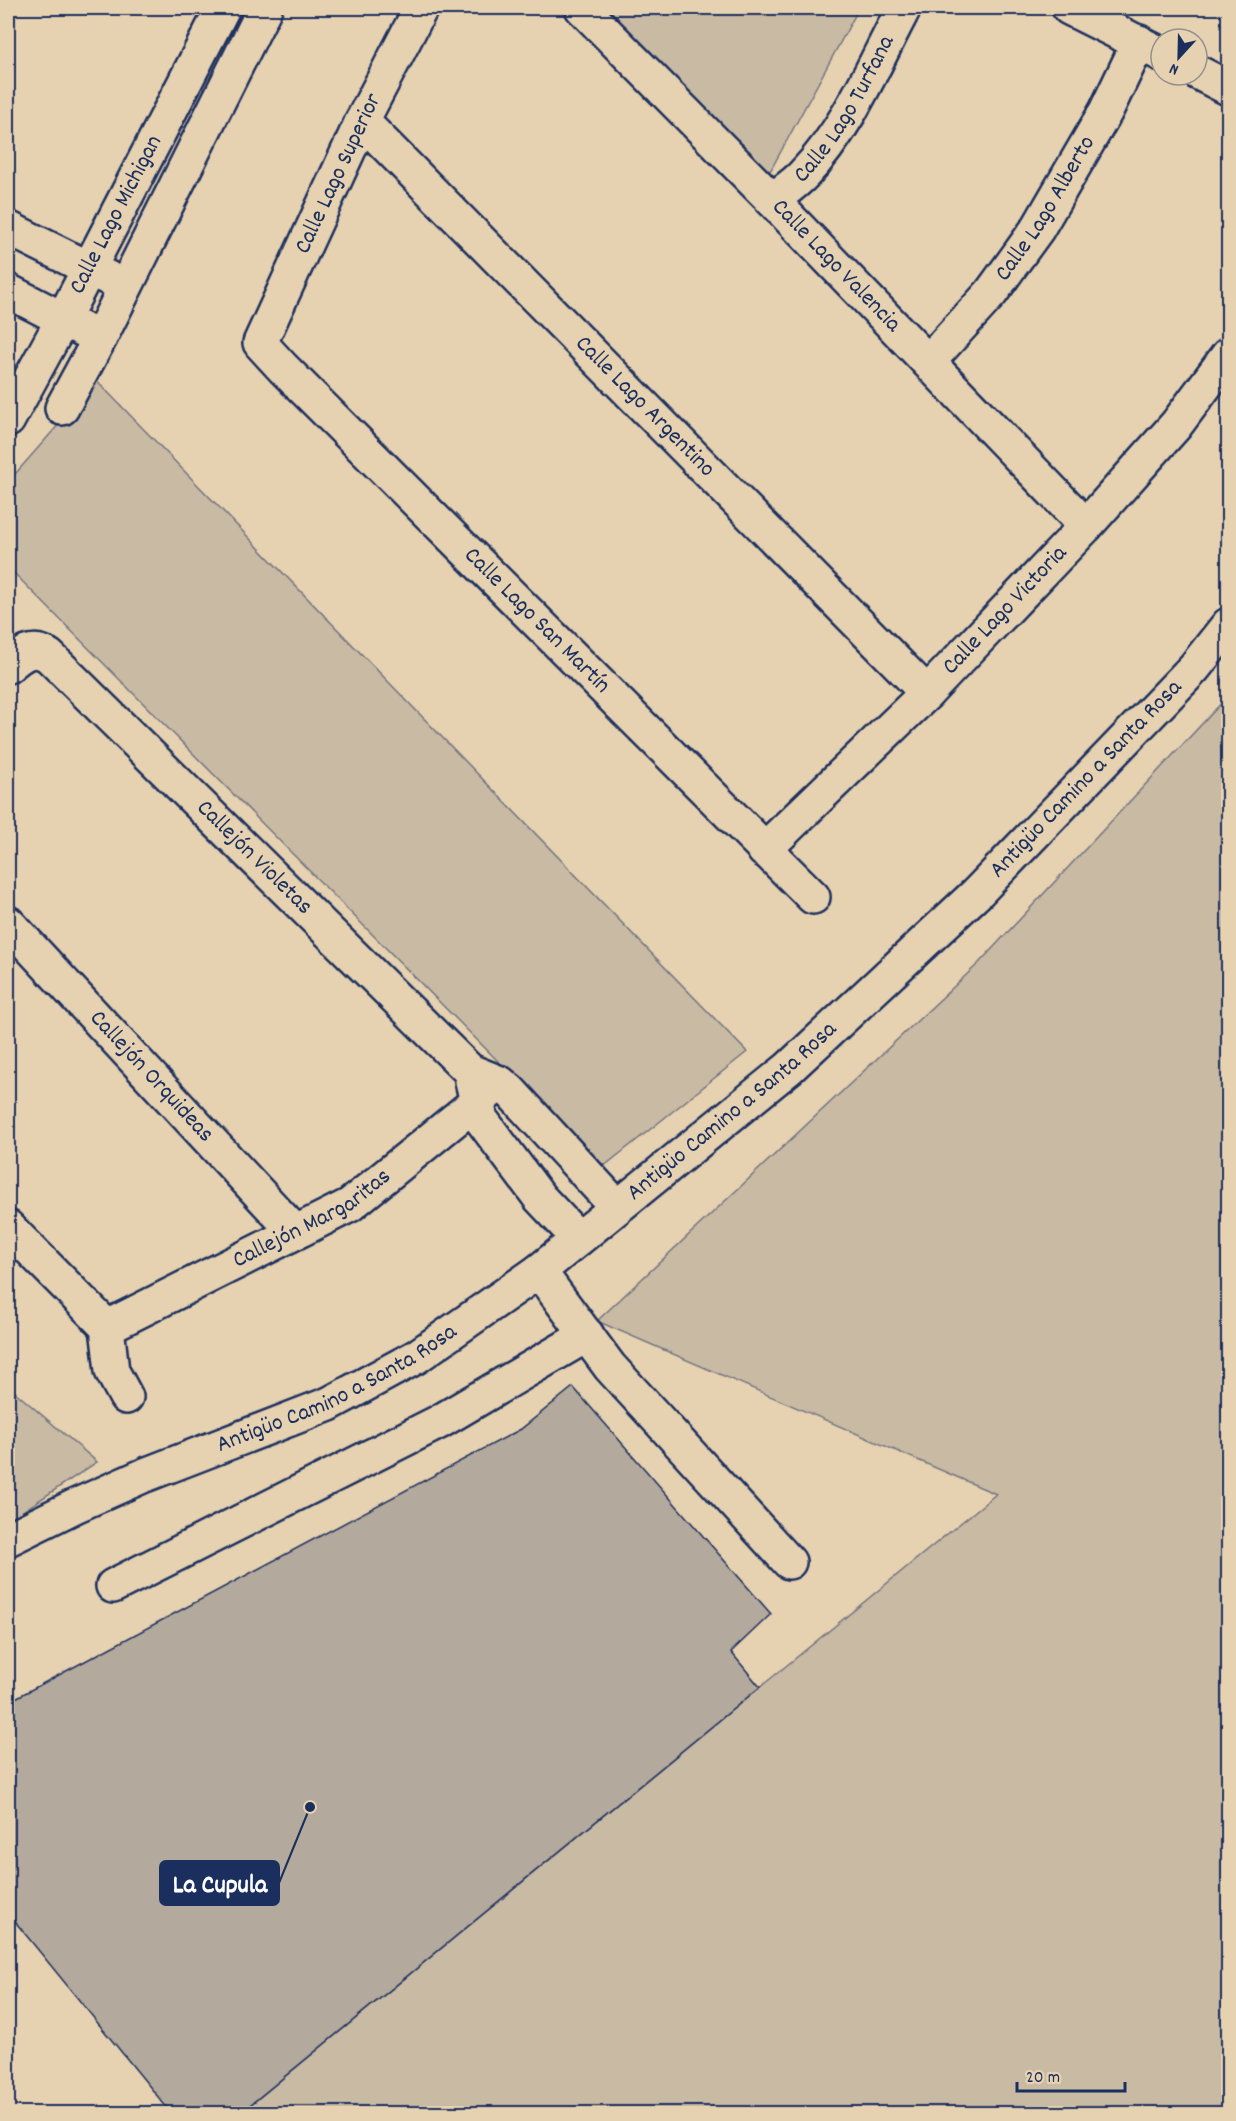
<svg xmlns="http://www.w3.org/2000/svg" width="1236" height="2121" viewBox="0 0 1236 2121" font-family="Dekko,sans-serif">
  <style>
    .green { fill: #c9baa4; stroke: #727481; stroke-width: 1.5 }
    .building { fill: #b3a99c; stroke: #1b2f5e; stroke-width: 1.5 }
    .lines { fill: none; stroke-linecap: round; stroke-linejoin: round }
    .minor-casing { stroke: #1b2f5e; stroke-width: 38 }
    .minor { stroke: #e6d2b0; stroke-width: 33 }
    .labels { text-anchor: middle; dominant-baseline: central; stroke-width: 4.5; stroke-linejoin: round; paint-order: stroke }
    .street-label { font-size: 24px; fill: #1b2f5e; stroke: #e6d2b0 }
    .leader { fill: none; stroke: #1b2f5e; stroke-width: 2 }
    .callout-dot { fill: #1b2f5e; stroke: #e6d2b0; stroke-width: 2 }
    .callout { fill: #1b2f5e; stroke: #1b2f5e; stroke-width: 2 }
    .callout-label { font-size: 26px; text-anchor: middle; font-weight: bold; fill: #fff }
  </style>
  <rect width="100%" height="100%" fill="#e6d2b0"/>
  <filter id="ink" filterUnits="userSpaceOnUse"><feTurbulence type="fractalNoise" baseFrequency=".0167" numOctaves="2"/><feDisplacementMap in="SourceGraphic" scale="12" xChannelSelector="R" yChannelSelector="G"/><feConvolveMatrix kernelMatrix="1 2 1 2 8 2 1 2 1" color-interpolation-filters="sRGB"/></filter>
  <g filter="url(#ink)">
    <path class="green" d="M598,8H859L768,175Z
      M97,381L747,1052L603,1167L8,567V482Z
      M1228,696V2113L239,2114L996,1494L597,1321L979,963Z
      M8,1386L97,1462L8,1521Z"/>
    <path class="building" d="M573,1387L771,1614L731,1652L760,1687L239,2114H172L8,1913V1702L521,1429Z"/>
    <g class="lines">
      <g class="minor-casing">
        <g id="minor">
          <path id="s1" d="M421,8L362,121L260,343L283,368L813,897"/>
          <path id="s2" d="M582,8L772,200L1086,526"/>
          <path d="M1069,8L1161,54"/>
          <path d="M1197,72L1228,88"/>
          <path id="s3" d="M362,121L927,693"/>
          <path id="s4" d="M772,200C782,192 795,184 804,174C849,127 874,64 904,8"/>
          <path d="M8,228L108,278"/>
          <path d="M8,291L82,329"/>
          <path id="s5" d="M928,362L991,293L1038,228L1106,111L1139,42"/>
          <path d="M62,408L100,338L265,8"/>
          <path id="s6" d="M8,420L63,319L223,8"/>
          <path id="s7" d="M8,666C21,655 32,645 49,656L470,1071L500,1083L509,1090L617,1207"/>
          <path id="s8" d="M764,850L927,693L1086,526L1176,425L1228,355"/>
          <path id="s9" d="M8,923L295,1232"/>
          <path d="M472,1081L481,1119L540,1198L578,1238"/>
          <path d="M8,1227L107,1327L112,1371L126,1397"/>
          <path d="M539,1271L610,1367L789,1562"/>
          <path id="s10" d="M107,1327L350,1205L500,1083"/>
          <path id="s11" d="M8,1539L75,1506L145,1475L329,1404L416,1357L539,1271L789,1068L977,893L1194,668L1228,625"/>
          <path d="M113,1586L439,1422L587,1335"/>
        </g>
      </g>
      <use href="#minor" class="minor"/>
    </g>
  </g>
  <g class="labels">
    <g class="street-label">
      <text stroke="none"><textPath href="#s4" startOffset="118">Calle Lago Turfana</textPath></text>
      <text transform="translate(339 174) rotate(-65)">Calle Lago Superior</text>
      <text stroke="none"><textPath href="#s5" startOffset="194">Calle Lago Alberto</textPath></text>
      <text stroke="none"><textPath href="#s6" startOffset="232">Calle Lago Michigan</textPath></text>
      <text stroke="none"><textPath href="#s2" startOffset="362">Calle Lago Valencia</textPath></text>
      <text stroke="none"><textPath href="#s3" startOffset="402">Calle Lago Argentino</textPath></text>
      <text stroke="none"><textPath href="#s8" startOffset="340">Calle Lago Victoria</textPath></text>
      <text stroke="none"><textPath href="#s1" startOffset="764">Calle Lago San Martín</textPath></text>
      <text stroke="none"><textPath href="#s11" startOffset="1334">Antigüo Camino a Santa Rosa</textPath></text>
      <text stroke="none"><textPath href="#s7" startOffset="334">Callejón Violetas</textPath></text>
      <text stroke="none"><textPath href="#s9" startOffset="210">Callejón Orquideas</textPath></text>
      <text stroke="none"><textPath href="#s11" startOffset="848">Antigüo Camino a Santa Rosa</textPath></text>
      <text stroke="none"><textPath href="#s10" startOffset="232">Callejón Margaritas</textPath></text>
      <text stroke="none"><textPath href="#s11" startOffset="362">Antigüo Camino a Santa Rosa</textPath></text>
    </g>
  </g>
  <path class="leader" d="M310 1807L279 1883"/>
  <circle class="callout-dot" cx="310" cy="1807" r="6"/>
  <rect class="callout" x="160" y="1861" width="119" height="44" rx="6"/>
  <g class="callout-label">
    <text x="220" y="1892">La Cupula</text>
  </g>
  <rect width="1236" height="2121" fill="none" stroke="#e6d2b0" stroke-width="30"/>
  <rect x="15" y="15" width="1206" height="2091" fill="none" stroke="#1b2f5e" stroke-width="2" filter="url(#ink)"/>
  <g transform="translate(1179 57) rotate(202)"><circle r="28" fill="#e6d2b0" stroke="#95918f" stroke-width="1.5"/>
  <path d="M0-4.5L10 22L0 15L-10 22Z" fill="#1b2f5e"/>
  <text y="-9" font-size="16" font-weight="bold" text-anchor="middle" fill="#1b2f5e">N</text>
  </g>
  <path d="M1017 2082v9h108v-9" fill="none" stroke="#1b2f5e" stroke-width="3"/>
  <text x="1026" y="2082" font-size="18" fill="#1b2f5e" stroke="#e6d2b0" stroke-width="4.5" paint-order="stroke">20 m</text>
</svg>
